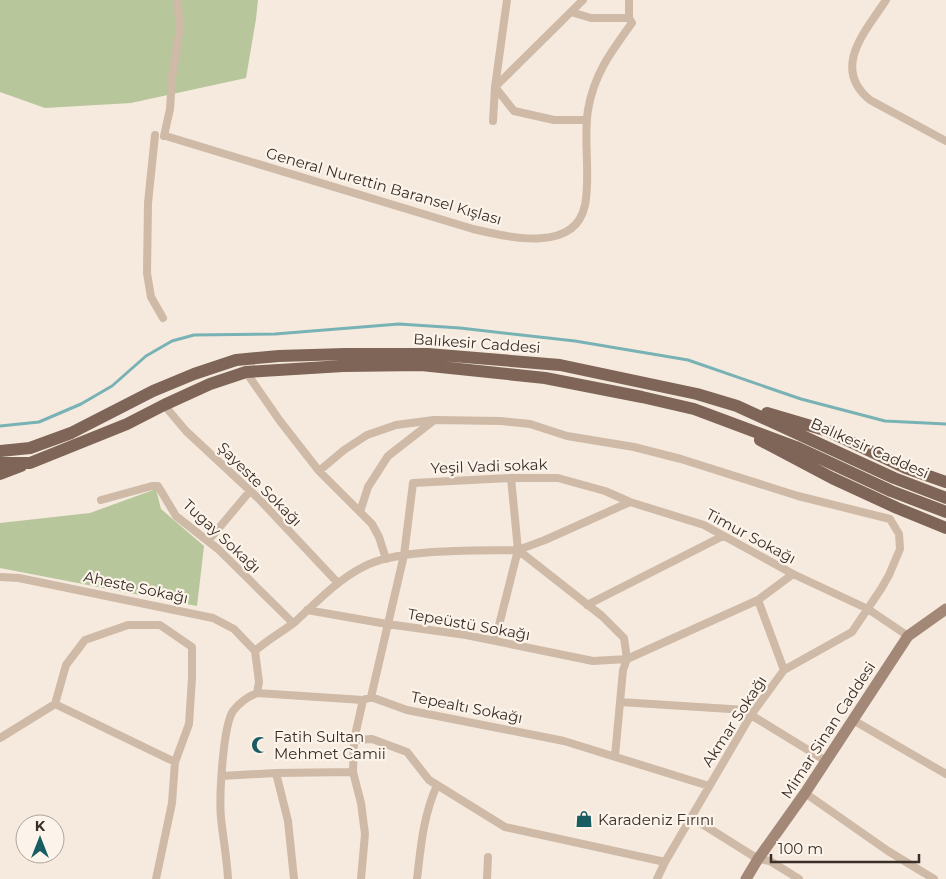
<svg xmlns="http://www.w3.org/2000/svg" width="946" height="879" viewBox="0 0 946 879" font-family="Montserrat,sans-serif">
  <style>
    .green { fill: #b7c69b }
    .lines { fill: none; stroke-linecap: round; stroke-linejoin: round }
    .stream { stroke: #79b2b5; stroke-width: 3 }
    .minor { stroke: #cfb9a7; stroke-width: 8 }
    .secondary { stroke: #a38878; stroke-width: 11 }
    .primary { stroke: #7e6558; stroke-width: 12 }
    .labels { text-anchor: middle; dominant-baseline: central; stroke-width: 4.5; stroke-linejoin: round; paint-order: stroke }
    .street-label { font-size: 15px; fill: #3a2e28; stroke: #fcf4ea }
    .poi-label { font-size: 15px; fill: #3a2e28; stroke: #fcf4ea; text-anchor: start }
  </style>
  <rect width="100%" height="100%" fill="#f5eadd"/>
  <path class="green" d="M0,0H258L256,19L246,78L131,103L45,108L0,92Z
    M156,489L161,509L204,546L197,606L0,568V523L90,513Z"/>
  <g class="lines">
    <path class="stream" d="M0,426L39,422L81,404L112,386L146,356L172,341L194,335L275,334L399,324L460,328L575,341L688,360L801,399L885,421L946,424"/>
    <path class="minor" d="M583,0L495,87L514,111L554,120H587
      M886,0C865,32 831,68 870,100L946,141
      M571,12L591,18H629
      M493,121L495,87L507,0
      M155,135L148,203L147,273L151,297L163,318
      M164,136L170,109L172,77L180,28L177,0
      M169,137L473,229C508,237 575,254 585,205C591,175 583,141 588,110C594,74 611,52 632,23L629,18V0
      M246,372L280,421L319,471L372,524L379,537L386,559
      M164,405L186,431L258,498L338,583
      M319,471L344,450L367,435L396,425L434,420L501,421L530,424L567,436L634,447L681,459L798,496L890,519L899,534L900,549L889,575L881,589L852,632L784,670L751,715L665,862L657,879
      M101,500L152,486H158L176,516L218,549L293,623
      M360,512L368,487L388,456L433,421
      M208,541L250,491
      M518,550L545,540L630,502L704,525L793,574L868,609L908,636
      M0,577L19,578L213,618L234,629L255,651
      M758,600L784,670
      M587,605L723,536
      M307,610L387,624L466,635L593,661L627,659L758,600L793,574
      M495,641L518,550L511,478
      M255,651C267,640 282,632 295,622C317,602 336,581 363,567C398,548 476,551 518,550L602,616L624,638L627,659L623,670L615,756
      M255,651L259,682L257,693L363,700L371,697L407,710L564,741L709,786
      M371,697L404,555L413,483L511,478H558L605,491L630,502
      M620,702L746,710L751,715L826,761
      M55,704L175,762
      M853,720L946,774
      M0,738L55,704L66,665L85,640L128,625H160L192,647V678L189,724L175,762L172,803L156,879
      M354,740L372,739L407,752L429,780L505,827L665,862
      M276,773L288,821L294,879
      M222,776L276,773L353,772
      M805,793L888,851L934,879
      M691,817L758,859L770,861L799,879
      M228,879C227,858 223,838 221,818C219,797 223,726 233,711C240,702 247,697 257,693
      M361,879L365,834L361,803L353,772L354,740L363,700
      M417,879C421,845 423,817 437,785
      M487,879L488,857"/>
    <path class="secondary" d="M746,879L758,859L805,793L908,636L946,609"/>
    <path class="primary" d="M767,413L828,431L906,468L946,482
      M760,440L832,478L897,508L946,528
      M0,451L30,448L71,433L153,391L194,374L236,360L279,356L345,354H428L560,365L697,394L737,406L894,478L946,498
      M0,463H30L127,424L164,405L210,384L246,372L343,366L421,365L545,378L642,397L694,409L796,447L891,491L946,512
      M0,474L21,466"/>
  </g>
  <defs>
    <g id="mosque-bare" transform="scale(1.35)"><path d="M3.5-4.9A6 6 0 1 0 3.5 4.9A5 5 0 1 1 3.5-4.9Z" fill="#195c61" stroke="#fcf4ea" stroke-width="2.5" paint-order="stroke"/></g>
    <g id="shop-bare" transform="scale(1.35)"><path d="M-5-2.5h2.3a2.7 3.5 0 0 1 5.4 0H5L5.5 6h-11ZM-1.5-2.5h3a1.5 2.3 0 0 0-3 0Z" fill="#195c61" stroke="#fcf4ea" stroke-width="2.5" paint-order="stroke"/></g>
  </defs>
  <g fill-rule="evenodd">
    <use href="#mosque-bare" x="260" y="745"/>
    <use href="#shop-bare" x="584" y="819"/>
  </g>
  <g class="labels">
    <g class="street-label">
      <text transform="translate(384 186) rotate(16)">General Nurettin Baransel Kışlası</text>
      <text transform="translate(477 343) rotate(4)">Balıkesir Caddesi</text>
      <text transform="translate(870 448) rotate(24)">Balıkesir Caddesi</text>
      <text transform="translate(489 466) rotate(-2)">Yeşil Vadi sokak</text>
      <text transform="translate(260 484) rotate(45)">Şayeste Sokağı</text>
      <text transform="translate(222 536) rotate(43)">Tugay Sokağı</text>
      <text transform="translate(751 536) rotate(28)">Timur Sokağı</text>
      <text transform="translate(136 587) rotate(12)">Aheste Sokağı</text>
      <text transform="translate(469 624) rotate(10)">Tepeüstü Sokağı</text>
      <text transform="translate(467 707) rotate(11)">Tepealtı Sokağı</text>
      <text transform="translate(734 721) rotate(-57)">Akmar Sokağı</text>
      <text transform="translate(828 730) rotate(-57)">Mimar Sinan Caddesi</text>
    </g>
    <g class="poi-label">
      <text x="274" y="736">Fatih Sultan<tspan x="274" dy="17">Mehmet Camii</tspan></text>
      <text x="598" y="819">Karadeniz Fırını</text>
    </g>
  </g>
  <g transform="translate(40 839)"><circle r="24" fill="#fcf4ea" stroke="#aea59c"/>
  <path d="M0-4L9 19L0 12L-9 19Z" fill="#195c61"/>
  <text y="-8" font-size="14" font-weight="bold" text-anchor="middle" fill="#3a2e28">K</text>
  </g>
  <path d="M771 854v8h148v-8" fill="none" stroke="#3a2e28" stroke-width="2.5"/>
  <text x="778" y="854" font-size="15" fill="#3a2e28" stroke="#fcf4ea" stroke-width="4" paint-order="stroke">100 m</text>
</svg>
